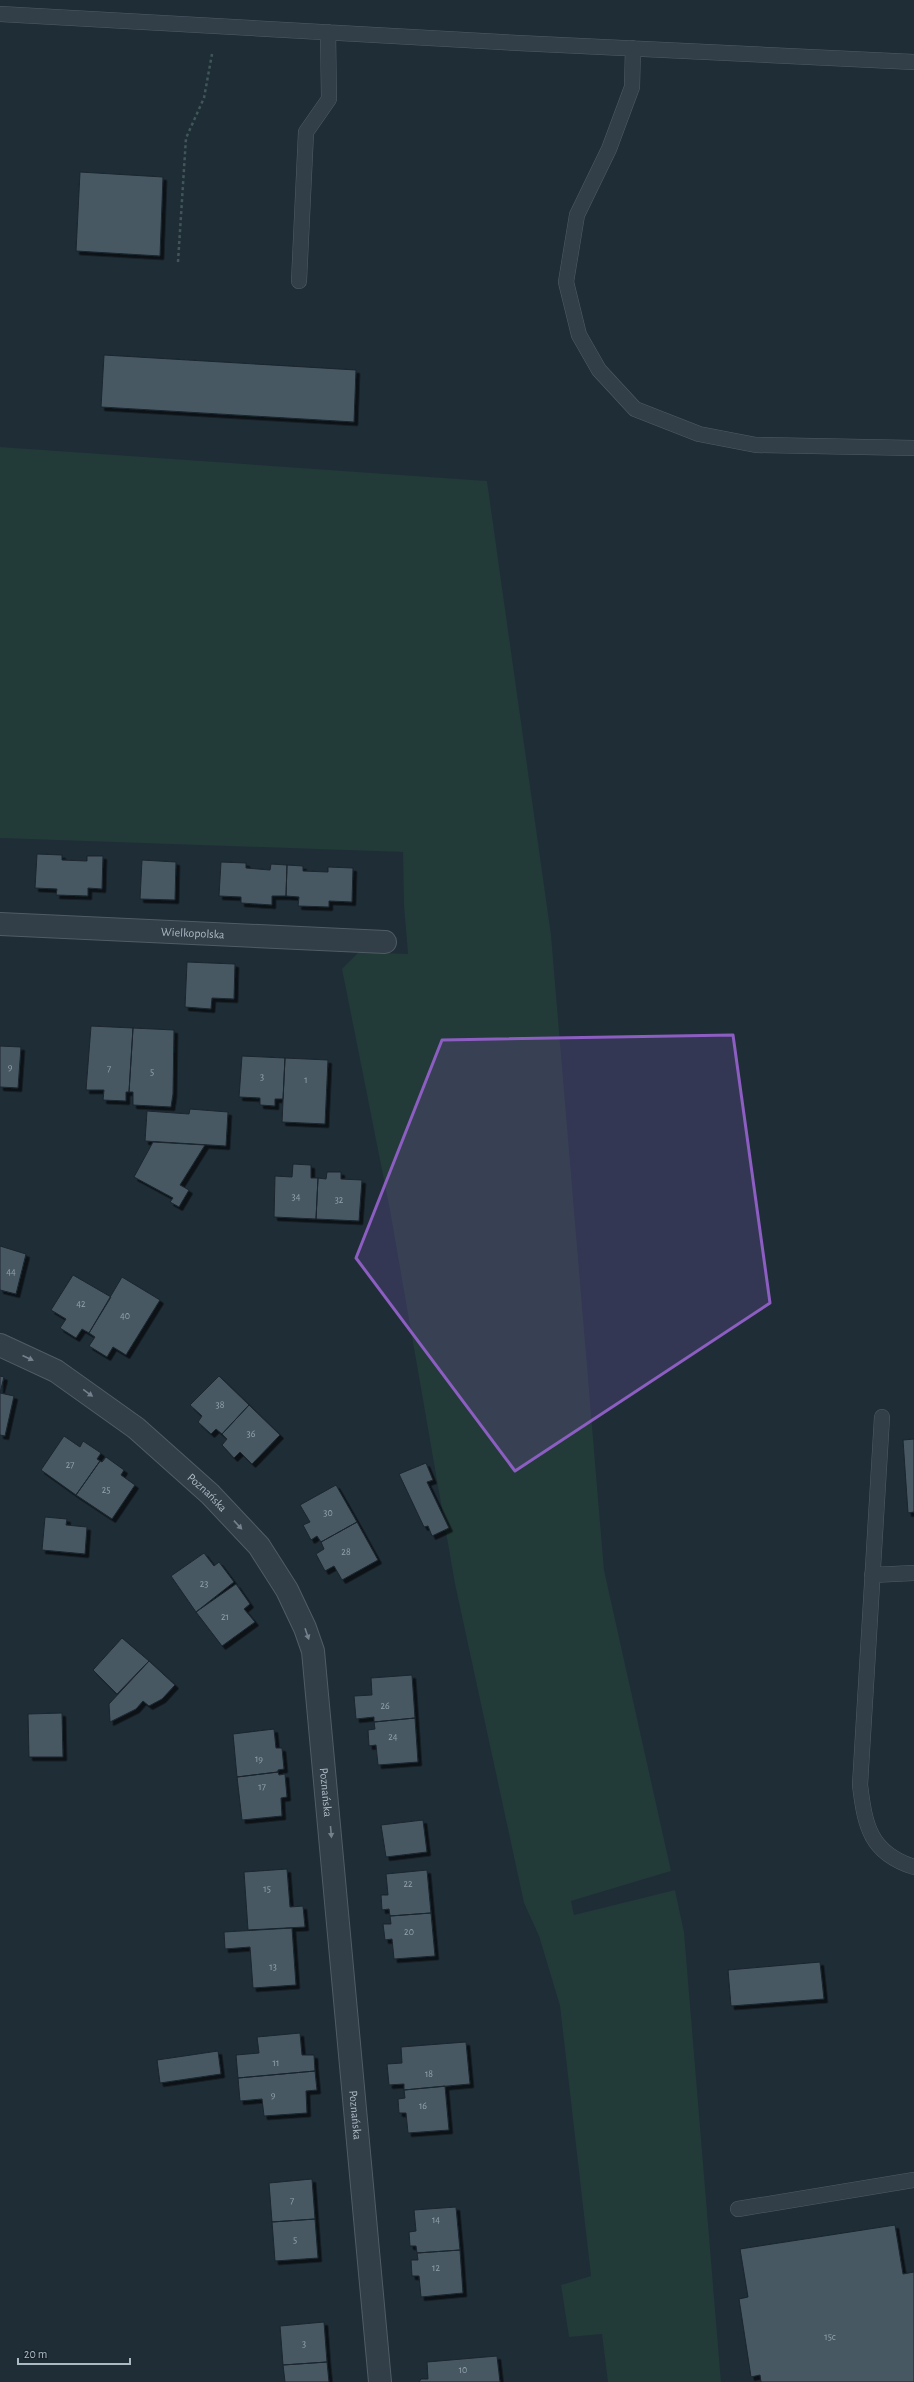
<svg xmlns="http://www.w3.org/2000/svg" width="914" height="2382" viewBox="0 0 914 2382" font-family="'Alegreya Sans',sans-serif">
  <style>
    .green { fill: #223a38 }
    .building { fill: #475863; stroke: #1a252e; filter: url(#shadow) }
    .lines { fill: none; stroke-linecap: round; stroke-linejoin: round }
    .service-casing { stroke: #505c66; stroke-width: 16 }
    .minor-casing { stroke: #505c66; stroke-width: 24 }
    .path { stroke: #405756; stroke-width: 2.5; stroke-dasharray: 3 3; stroke-linecap: butt }
    .service { stroke: #323e48; stroke-width: 15 }
    .minor { stroke: #323e48; stroke-width: 22 }
    .oneway { fill: #75828d }
    .marked { fill: #8c5ec1; fill-opacity: 0.2; stroke: #8c5ec1; stroke-width: 3; stroke-linejoin: round }
    .labels { text-anchor: middle; dominant-baseline: central; stroke-width: 3; stroke-linejoin: round; paint-order: stroke }
    .number-label { font-size: 10px; fill: #93a2ac }
    .street-label { font-size: 12px; fill: #acbac5; stroke: #18232c }
  </style>
  <defs>
    <filter id="shadow"><feDropShadow dx="3.5" dy="3.5" stdDeviation="0" flood-color="#0009"/></filter>
  </defs>
  <rect width="100%" height="100%" fill="#1f2d37"/>
  <path class="green" d="M0,447L487,481L551,935L604,1570L671,1871L571,1901L574,1915L675,1890L684,1932L721,2382H608L602,2334L569,2337L561,2285L591,2276L560,2006L539,1936L524,1903L455,1584L390,1210L342,969L359,952L408,954L404,906L403,852L0,838Z"/>
  <path class="building" d="M80,172L163,177L160,256L76,251Z
    M104,355L356,370L354,422L101,407Z
    M37,854L62,855V860L87,861V856H103L102,889L88,888V896L56,895L57,889L35,888Z
    M142,860L176,862L175,900L140,899Z
    M221,862L246,863V868L270,870L271,864L287,865L286,896H272V905L241,903V897L219,896Z
    M287,865L303,866V871L328,872V867L353,868L352,902L329,901V907L298,906L299,897L286,896Z
    M187,962L235,964L234,999L212,998L211,1009L185,1007Z
    M91,1026L133,1028L129,1092H126V1101L103,1100L104,1090H86Z
    M133,1028L174,1030L173,1094L171,1107L133,1105V1092H129Z
    M0,1046L21,1047L18,1088L0,1087Z
    M242,1056L285,1058L283,1099H275V1106L260,1105V1098L239,1097Z
    M285,1058L328,1060L325,1124L282,1122Z
    M190,1109L228,1112L226,1146L145,1141L147,1111L189,1114Z
    M153,1142L205,1145L180,1185L189,1190L179,1207L170,1202L173,1198L134,1177Z
    M293,1164L311,1165V1178H318L316,1219L274,1217L275,1176L292,1177Z
    M327,1172H341V1179L362,1180L359,1221L316,1219L318,1178L326,1179Z
    M0,1246L26,1254L16,1294L0,1290Z
    M73,1275L111,1297L89,1333L82,1329L76,1338L60,1328L66,1319L51,1310Z
    M122,1277L160,1300L126,1355L113,1347L107,1357L89,1346L95,1337L89,1333Z
    M0,1376L4,1377L0,1393L14,1396L5,1436L0,1435Z
    M219,1376L249,1405L222,1434L216,1429L211,1434L198,1422L202,1416L190,1405Z
    M249,1405L280,1435L252,1464L240,1452L234,1458L222,1445L227,1439L222,1434Z
    M64,1436L80,1447L83,1441L101,1453L97,1459L100,1461L76,1495L41,1470Z
    M914,1439V1512L908,1513L903,1440Z
    M106,1457L124,1470L121,1475L135,1485L112,1519L76,1495L100,1461L102,1462Z
    M426,1463L433,1480L427,1482L449,1528L432,1536L428,1526L424,1527L399,1474Z
    M336,1485L357,1522L321,1542L317,1536L311,1540L303,1525L310,1522L300,1505Z
    M45,1517L67,1519L66,1525L87,1527L85,1554L42,1550Z
    M357,1522L378,1560L342,1580L334,1566L325,1571L316,1554L324,1549L321,1542Z
    M204,1553L214,1566L219,1562L234,1582L196,1612L171,1576Z
    M236,1584L250,1604L244,1609L255,1622L222,1646L196,1612Z
    M122,1638L149,1661L117,1694L93,1670Z
    M149,1661L175,1685L162,1699L149,1706L143,1701L136,1709L110,1722L109,1704Z
    M412,1675L415,1718L374,1722V1717L356,1719L354,1696L372,1695L371,1678Z
    M62,1713L63,1757H29L28,1714Z
    M415,1718L418,1762L378,1765L376,1745L369,1746L368,1730L375,1729L374,1722Z
    M274,1729L276,1748H282L284,1769L278,1770V1772L237,1777L233,1734Z
    M278,1772L279,1775L285,1774L287,1797L281,1798L282,1816L242,1820L237,1777Z
    M423,1820L427,1852L386,1857L381,1825Z
    M287,1869L290,1907L303,1906L305,1927L248,1930L244,1872Z
    M427,1870L431,1913L390,1916L389,1909L382,1910L381,1895H388L386,1874Z
    M431,1913L435,1956L394,1959L392,1939L385,1940L383,1924H391L390,1916Z
    M292,1928L296,1985L253,1988L250,1947L225,1949L224,1932Z
    M820,1962L824,1999L731,2006L728,1970Z
    M300,2033L302,2055H314L315,2071L238,2078L236,2055L259,2053L257,2037Z
    M466,2042L470,2084L404,2090V2084L389,2085L387,2064L402,2063L401,2047Z
    M218,2051L221,2074L160,2083L157,2060Z
    M315,2071L317,2090L306,2091L307,2113L264,2116L262,2099L240,2101L238,2078Z
    M445,2086L449,2130L408,2133L406,2113H399L398,2099L405,2098L404,2090Z
    M312,2179L315,2219L272,2222L269,2183Z
    M456,2207L460,2250L417,2253L416,2246H410L409,2232L416,2231L414,2210Z
    M315,2219L318,2258L275,2261L272,2222Z
    M895,2225L903,2274L914,2272V2382H761L760,2375L751,2377L739,2299L748,2297L740,2249Z
    M460,2250L463,2293L421,2297L419,2276H412L411,2260H418L417,2253Z
    M324,2322L327,2362L283,2365L280,2326Z
    M497,2356L500,2382H419L421,2379H428L427,2362Z
    M327,2362L329,2382H285L283,2365Z"/>
  <g class="lines">
    <g class="service-casing">
      <path id="service" d="M0,14L518,43L914,62
        M633,48L632,87L609,149L577,215L566,282L579,335L599,370L635,409L699,434L756,445L914,448
        M299,281L306,132L329,99L328,32
        M882,1417L860,1785C865,1826 870,1853 914,1867
        M872,1575L914,1573
        M738,2209L914,2180"/>
    </g>
    <g class="minor-casing">
      <g id="minor">
        <path id="s1" d="M0,924L385,942"/>
        <path id="s2" d="M0,1345L56,1371L136,1428L210,1494L259,1546L287,1590L305,1628L313,1651L380,2382"/>
      </g>
    </g>
    <path class="path" d="M178,262L186,138L204,98L212,54"/>
    <use href="#service" class="service"/>
    <use href="#minor" class="minor"/>
  </g>
  <defs><path id="oneway-solid" d="M-6-.8H1V-3.2L6.5 0L1 3.2V.8H-6Z"/></defs>
  <g class="oneway">
    <use href="#oneway-solid" transform="translate(28 1358) rotate(24)"/>
    <use href="#oneway-solid" transform="translate(88 1393) rotate(36)"/>
    <use href="#oneway-solid" transform="translate(238 1525) rotate(47)"/>
    <use href="#oneway-solid" transform="translate(307 1634) rotate(71)"/>
    <use href="#oneway-solid" transform="translate(331 1832) rotate(85)"/>
  </g>
  <path class="marked" d="M733,1035L770,1303L515,1471L356,1258L442,1040Z"/>
  <g class="labels">
    <g class="number-label">
      <text x="10" y="1067">9</text>
      <text x="109" y="1069">7</text>
      <text x="152" y="1072">5</text>
      <text x="262" y="1077">3</text>
      <text x="306" y="1080">1</text>
      <text x="296" y="1197">34</text>
      <text x="339" y="1200">32</text>
      <text x="11" y="1272">44</text>
      <text x="81" y="1304">42</text>
      <text x="125" y="1316">40</text>
      <text x="220" y="1405">38</text>
      <text x="251" y="1434">36</text>
      <text x="70" y="1465">27</text>
      <text x="106" y="1490">25</text>
      <text x="328" y="1513">30</text>
      <text x="346" y="1552">28</text>
      <text x="204" y="1584">23</text>
      <text x="225" y="1617">21</text>
      <text x="385" y="1706">26</text>
      <text x="393" y="1737">24</text>
      <text x="259" y="1759">19</text>
      <text x="262" y="1787">17</text>
      <text x="408" y="1884">22</text>
      <text x="267" y="1889">15</text>
      <text x="409" y="1932">20</text>
      <text x="273" y="1967">13</text>
      <text x="276" y="2063">11</text>
      <text x="429" y="2074">18</text>
      <text x="273" y="2095">9</text>
      <text x="423" y="2106">16</text>
      <text x="292" y="2201">7</text>
      <text x="436" y="2220">14</text>
      <text x="295" y="2240">5</text>
      <text x="436" y="2268">12</text>
      <text x="830" y="2337">15c</text>
      <text x="304" y="2344">3</text>
      <text x="463" y="2370">10</text>
    </g>
    <g class="street-label">
      <text stroke="none"><textPath href="#s1" startOffset="193">Wielkopolska</textPath></text>
      <text stroke="none"><textPath href="#s2" startOffset="256">Poznańska</textPath></text>
      <text stroke="none"><textPath href="#s2" startOffset="591">Poznańska</textPath></text>
      <text stroke="none"><textPath href="#s2" startOffset="915">Poznańska</textPath></text>
    </g>
  </g>
  <path d="M18 2358v6h112v-6" fill="none" stroke="#acbac5" stroke-width="2"/>
  <text x="24" y="2358" font-size="12" fill="#acbac5" stroke="#18232c" stroke-width="3" paint-order="stroke">20 m</text>
</svg>
